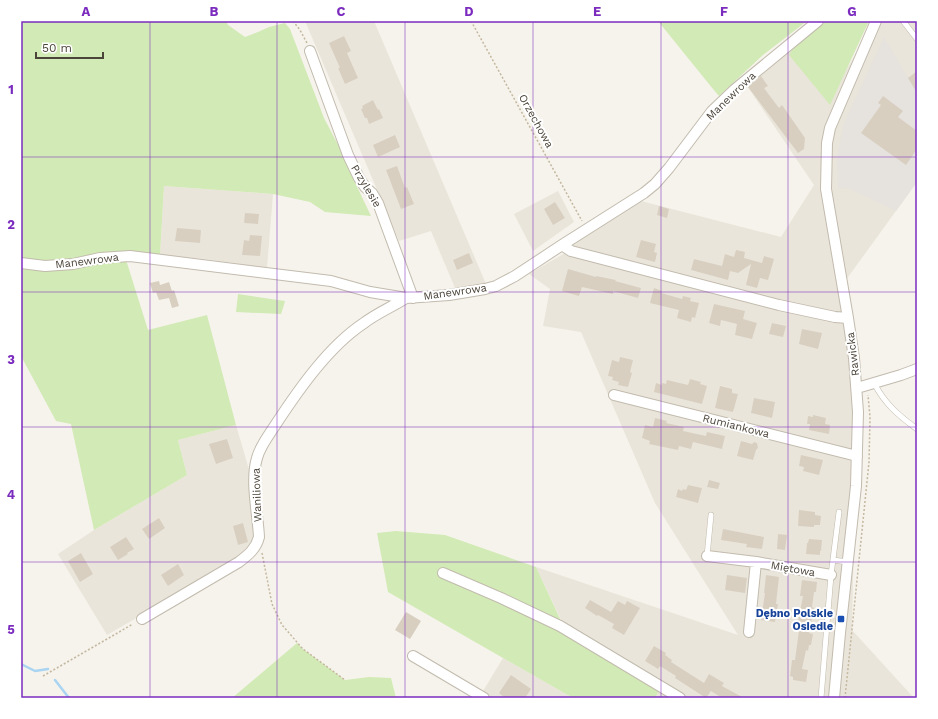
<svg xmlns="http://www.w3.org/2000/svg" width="938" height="719" viewBox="0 0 938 719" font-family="'Work Sans',sans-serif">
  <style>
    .residential { fill: #eae5da }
    .industrial { fill: #e6e2dd }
    .green { fill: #d2eab5 }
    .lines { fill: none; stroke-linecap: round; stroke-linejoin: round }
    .stream { stroke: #a9d4f2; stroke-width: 2.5 }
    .building { fill: #d8cfc1 }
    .lane-casing { stroke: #c2bbae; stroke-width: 6 }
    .street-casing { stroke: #c2bbae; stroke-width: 12 }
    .path { stroke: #c4b79f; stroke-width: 1.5; stroke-dasharray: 2 2; stroke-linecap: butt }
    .lane { stroke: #fff; stroke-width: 5 }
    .street { stroke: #fff; stroke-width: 10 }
    .grid { fill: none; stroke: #7b2cbf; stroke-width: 1; stroke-opacity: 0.55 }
    .transit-dot { fill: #1a4fb4; stroke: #fff; stroke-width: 1.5 }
    .labels { text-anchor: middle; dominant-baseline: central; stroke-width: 4; stroke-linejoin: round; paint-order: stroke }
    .street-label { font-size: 11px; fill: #4b4439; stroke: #fff }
    .transit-label { font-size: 11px; font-weight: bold; fill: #164399; stroke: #fff; text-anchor: end }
    .neatline { fill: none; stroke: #7b2cbf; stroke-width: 1.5 }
    .grid-label { font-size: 13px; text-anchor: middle; font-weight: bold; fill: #7b2cbf }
  </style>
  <rect width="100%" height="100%" fill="#f6f3ec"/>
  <path class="residential" d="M305,21H374L486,284L455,288L431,231L399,241Z
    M875,21H917V182L843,284L857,388L852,630L914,698H655L661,687L562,622L536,567L738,635L655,503L581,332L543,326L550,289L529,274L565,253L573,242L641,201L781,237L814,185L747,86L791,48L828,101Z
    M164,186L273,194L267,268L205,259L160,255Z
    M558,191L574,222L533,251L514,214Z
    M236,425L250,473L256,541L230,564L107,635L58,554L94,530L187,475L178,440Z
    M503,658L573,698H484L480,696Z"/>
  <path class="industrial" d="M884,37L917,93V182L896,211L850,189L838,188L837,164L838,151L844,123Z"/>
  <path class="green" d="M21,21H226L228,25L245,37L258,32L269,27L285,23L290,29L324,118L346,160L351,174L371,216L325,212L310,202L273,194L164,186L160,255L125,252L127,263L148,330L207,315L236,425L178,440L187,475L94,530L71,424L56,421L21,356Z
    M658,21H807L763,55L719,96L713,89Z
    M825,21H869L830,105L789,55L795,45Z
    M238,294L285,301L283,308L281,314L236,312Z
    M396,531L445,535L536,567L562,623L661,687L655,698H573L388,592L377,533Z
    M297,643L303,649L345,680L369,677L391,678L396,698H232Z"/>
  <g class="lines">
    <path class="stream" d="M21,664L35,671L48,669
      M55,680L69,698"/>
  </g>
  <path class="building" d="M344,36L351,51L347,53L358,78L345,84L338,68H340L329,43Z
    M917,71V93L908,78Z
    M761,76L768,86L764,88L779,108L782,105L805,138L804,149L798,153L748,87Z
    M883,96L903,111L898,117L917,131V149L906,165L861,133L881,105L878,103Z
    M373,100L378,110L379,109L383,118L369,124L367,118H365L361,109L363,108L362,106Z
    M395,135L400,147L378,157L373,145Z
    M397,166L405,188L407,187L414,204L401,209L386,170Z
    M555,202L565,218L553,225L544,209Z
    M659,206L669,209L667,218L657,215Z
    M245,213L259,214L258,224L244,223Z
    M177,228L201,230L200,243L175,241Z
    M250,235L262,236L260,256L242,255L244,240L249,241Z
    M641,240L656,244L654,252L657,253L655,262L636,257Z
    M736,250L745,252L744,258L762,263L764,256L774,259L768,280L760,278L757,288L746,285L751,264L738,273L730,271L728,280L691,270L694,259L722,266L725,254L734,257Z
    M469,253L473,263L457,270L453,260Z
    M568,269L596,277V276L616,280L615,281L641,288L638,298L613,291V294L582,287L579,296L562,291Z
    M159,281L160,285L169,282L172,291L174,290L179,306L172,308L169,298L159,300L156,292L153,293L150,283Z
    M654,288L662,291L661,293L682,299L683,296L691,298L690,301L699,303L695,318L692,317L691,322L677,318L679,310L650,303Z
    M714,304L745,311L743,319L757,323L752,339L735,335L737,324L721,320L720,326L709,323Z
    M772,323L786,326L783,337L769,334Z
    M802,329L822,333L818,349L799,344Z
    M620,357L633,360L630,372L632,373L628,387L618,385L619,382L612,380L613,377L608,376L612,360L619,362Z
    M690,379L701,382L700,384L707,386L702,404L654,392L656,383L662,385V383L666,384L667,380L688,385Z
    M720,386L732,389V393L738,394L733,412L715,408Z
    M754,398L775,402L772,418L751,413Z
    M813,415L826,418L825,424L830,425L829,434L809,430L810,424H807L808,416L813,417Z
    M655,418L667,421L666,423L684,427L683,431L706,436L707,432L725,436L722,449L693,442L691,449L679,446L678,450L649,444L650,441L642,438L645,425L653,427Z
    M227,439L233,458L216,464L209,444Z
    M741,441L752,444L754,442L757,443L758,448L756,450L753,460L737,456Z
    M801,455L823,460L819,475L803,471L804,467L799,466Z
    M709,480L720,483L718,489L707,487Z
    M688,485L702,488L698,503L676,497L678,489L682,491L683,489L686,490Z
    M799,510L815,512V515L821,516L820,525H814V527L798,526Z
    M159,518L165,528L149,539L142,529Z
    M243,523L248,542L238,545L233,526Z
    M723,529L764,537L762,549L746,547L747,544L721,540Z
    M778,534L787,535L785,550L777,549Z
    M126,537L134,549L127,553L128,554L118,560L110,547Z
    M809,539L822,540L821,551H820V555L806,554L807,543H808Z
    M81,553L93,574L80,582L68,561Z
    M178,564L184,575L168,586L161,575Z
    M727,575L747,578L745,593L725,590Z
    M766,575L779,577L776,604H778L775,622L761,620L765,593H764Z
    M802,580L817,582L816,592H814L812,607L814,608L809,633L813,634L811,645H809L808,651L806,650L802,669L808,670L806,682L793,680V677L790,676L792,660H795L800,623L798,622L803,596H800Z
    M590,600L611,612L618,601L625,605L627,601L640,608L624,635L612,628L614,624L598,615L597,616L585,608Z
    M406,612L421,621L410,639L395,630Z
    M654,646L666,653L665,655L672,660L671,662L704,683L709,674L724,683L722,686L744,698H722L711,691L706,698L675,678L676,676L660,666L658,669L645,661Z
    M511,675L531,689L525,698H505L499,693Z"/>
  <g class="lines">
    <g class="lane-casing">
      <path id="lane" d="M903,21L917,39
        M874,383C885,404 898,415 917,429
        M707,556L711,515
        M833,560L848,562
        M821,698L831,575L839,512"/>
    </g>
    <g class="street-casing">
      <path id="street" d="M310,51L348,155L359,178L365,187L372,193L378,203L413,298
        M562,245L571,251L779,305L835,317L848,318
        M21,263L45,266L73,264L100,258L130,256L331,281L370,292L406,298L449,295L485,289L496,286L515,276L562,245L644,193L655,184L669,168L712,111L734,90L818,21
        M857,388L901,375L917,369
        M614,395L857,456
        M707,556L756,562L831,575
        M443,573L501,598L560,626L680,698
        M142,619L239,562C248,555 256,549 259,537C258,514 250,481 257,458C260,446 269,435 276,424C299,389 329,346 364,323C377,313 392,307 406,298
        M749,632L756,562
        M413,656L484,698
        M834,698L840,633L856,486L858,412L854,358L848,318L826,189L827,143L830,128L876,21"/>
    </g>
    <path class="path" d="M293,21L300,30L307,43
      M471,21L582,221
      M262,553L272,604L282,625L303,649L345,680
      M43,676L133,624
      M845,698L869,462L870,417L868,395"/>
    <use href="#lane" class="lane"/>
    <use href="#street" class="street"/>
  </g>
  <path class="grid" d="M150,21V698M277,21V698M405,21V698M533,21V698M661,21V698M788,21V698M21,157H917M21,292H917M21,427H917M21,562H917"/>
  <rect class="transit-dot" x="837" y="615" width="8" height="8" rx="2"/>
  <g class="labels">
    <g class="street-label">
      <text transform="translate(731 96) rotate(-44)">Manewrowa</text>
      <text transform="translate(536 121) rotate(61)">Orzechowa</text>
      <text transform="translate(366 186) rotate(59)">Przylesie</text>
      <text transform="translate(87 261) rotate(-7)">Manewrowa</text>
      <text transform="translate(455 292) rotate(-8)">Manewrowa</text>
      <text transform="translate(853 354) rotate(-97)">Rawicka</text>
      <text transform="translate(736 426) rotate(14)">Rumiankowa</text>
      <text transform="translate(257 495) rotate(-92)">Waniliowa</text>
      <text transform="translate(793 569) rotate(10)">Miętowa</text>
    </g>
    <g class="transit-label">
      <text x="833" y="613">Dębno Polskie<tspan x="833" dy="13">Osiedle</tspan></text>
    </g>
  </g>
  <rect width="938" height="719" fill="none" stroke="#ffffff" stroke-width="44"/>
  <path d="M36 52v6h67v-6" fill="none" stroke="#4b4439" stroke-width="2"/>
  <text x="42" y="52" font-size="12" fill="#4b4439" stroke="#ffffff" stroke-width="3" paint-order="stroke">50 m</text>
  <rect x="22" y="22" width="894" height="675" class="neatline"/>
  <g class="grid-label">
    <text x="86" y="16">A</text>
    <text x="214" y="16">B</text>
    <text x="341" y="16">C</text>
    <text x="469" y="16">D</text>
    <text x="597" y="16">E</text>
    <text x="724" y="16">F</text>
    <text x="852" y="16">G</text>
    <text x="11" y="94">1</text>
    <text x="11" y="229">2</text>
    <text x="11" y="364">3</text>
    <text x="11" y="499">4</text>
    <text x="11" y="634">5</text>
  </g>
</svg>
